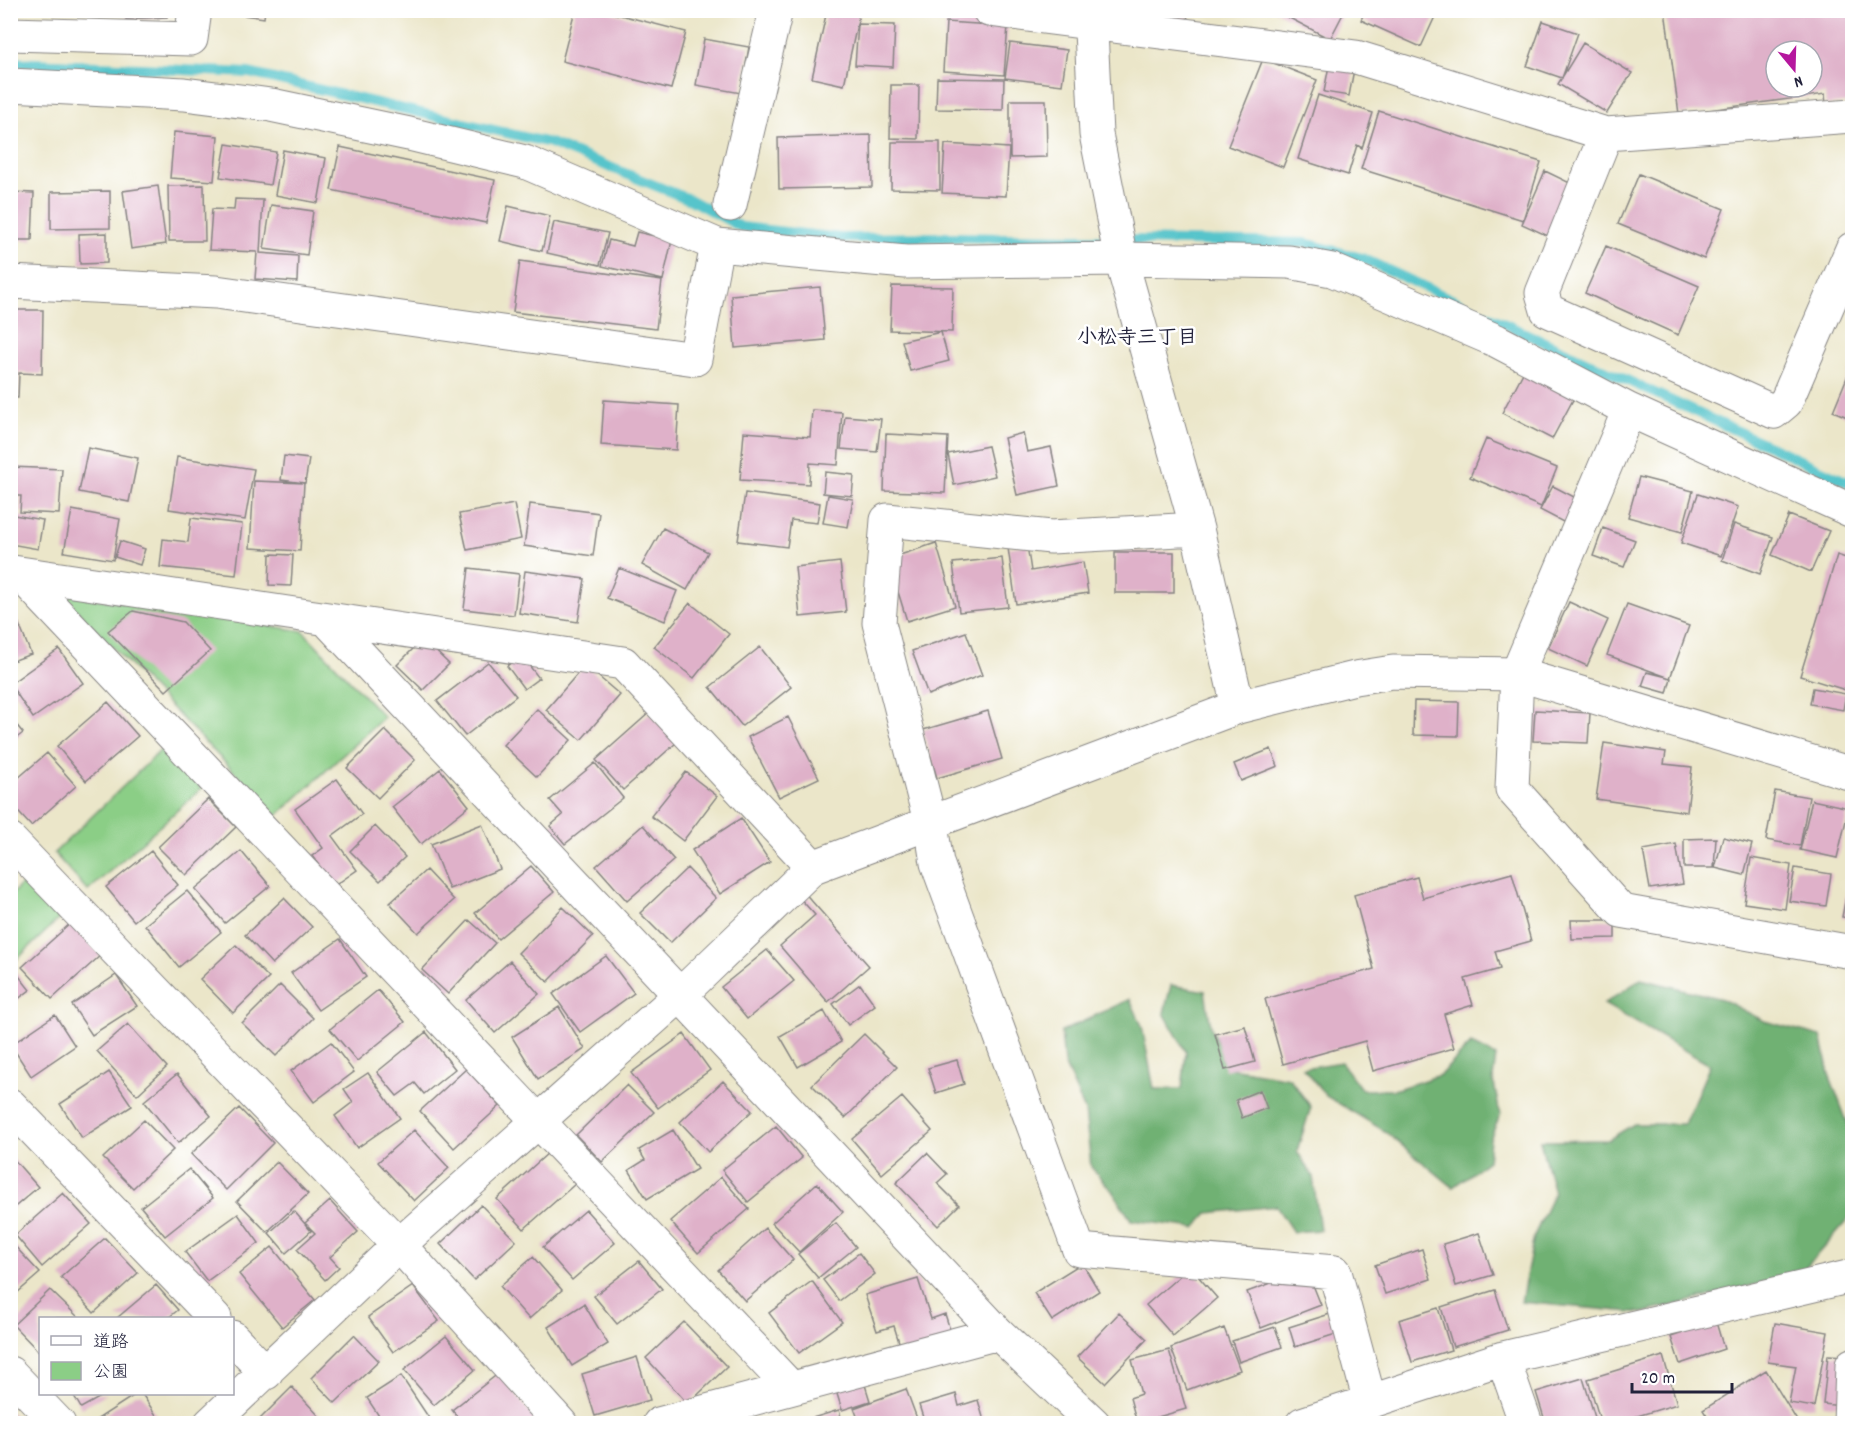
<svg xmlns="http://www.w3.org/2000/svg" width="1863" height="1434" viewBox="0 0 1863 1434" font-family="Dekko,'Klee One',sans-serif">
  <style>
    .green { fill: #8bce86; stroke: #567860; stroke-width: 1.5 }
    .forest { fill: #70b173; stroke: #496a57; stroke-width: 1.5 }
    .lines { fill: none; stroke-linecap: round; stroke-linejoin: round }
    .stream { stroke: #57c4cb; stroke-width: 10 }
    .building { fill: #dfb1c9; fill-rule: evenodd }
    .minor-casing { stroke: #868482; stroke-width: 35 }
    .minor { stroke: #fff; stroke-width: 33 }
    .labels { text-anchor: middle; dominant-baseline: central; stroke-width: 5; stroke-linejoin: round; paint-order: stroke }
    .neighbourhood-label { font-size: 20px; font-weight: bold; fill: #22223b; stroke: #fff }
  </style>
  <rect width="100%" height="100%" fill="#fff"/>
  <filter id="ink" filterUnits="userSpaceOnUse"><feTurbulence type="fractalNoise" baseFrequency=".0167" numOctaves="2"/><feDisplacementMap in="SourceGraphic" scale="12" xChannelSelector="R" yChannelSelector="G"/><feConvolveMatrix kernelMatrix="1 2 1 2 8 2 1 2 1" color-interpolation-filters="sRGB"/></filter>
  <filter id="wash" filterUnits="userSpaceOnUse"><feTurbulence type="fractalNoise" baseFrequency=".008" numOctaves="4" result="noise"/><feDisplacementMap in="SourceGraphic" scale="24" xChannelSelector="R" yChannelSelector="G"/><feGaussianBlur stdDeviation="1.35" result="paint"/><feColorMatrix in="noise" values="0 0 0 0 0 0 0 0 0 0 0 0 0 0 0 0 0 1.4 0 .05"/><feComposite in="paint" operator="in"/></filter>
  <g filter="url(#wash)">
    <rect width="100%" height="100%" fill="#ebe6c9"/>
    <path class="green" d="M60,593L303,631L384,717L277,816Z
      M164,747L202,788L88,891L54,853Z
      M28,878L64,914L11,965V895Z"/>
    <path class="forest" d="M1641,979L1722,999L1764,1021L1821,1036L1829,1074L1852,1135V1215L1801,1273L1643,1313L1521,1302L1534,1236L1554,1193L1540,1141L1608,1140L1634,1124H1684L1710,1065L1604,1004Z
      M1171,985L1205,991L1211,1028L1231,1068L1289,1078L1311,1107L1297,1151L1313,1177L1320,1230L1293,1232L1276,1206L1208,1213L1195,1228L1131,1220L1114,1193L1091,1167L1085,1111L1064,1063L1061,1032L1130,999L1142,1026L1154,1089H1182L1186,1052L1164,1013Z
      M1471,1044L1496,1056L1493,1078L1500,1115L1490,1139L1488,1161L1453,1187L1383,1130L1326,1096L1303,1068L1341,1062L1362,1090H1394L1440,1075Z"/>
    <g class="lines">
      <path class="stream" d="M10,62L249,73L550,143L691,200L741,227L841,238L950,237L1305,243L1362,258L1852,484"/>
    </g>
    <g id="blocks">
      <path class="building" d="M125,10H166L167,17L126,19Z
        M207,10H265L264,18Z
        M575,10H601L686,32L671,89L562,61Z
        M827,10H860L844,85L812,78Z
        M1154,10H1189L1187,20Z
        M1274,10H1345L1330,39Z
        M1365,10H1438L1421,47L1361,20Z
        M1665,10H1852V102L1826,105L1825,94L1679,114ZM1776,51H1812V87H1776Z
        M1543,21L1578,33L1562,78L1527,66Z
        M946,22L1008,26L1004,75L943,71Z
        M858,24L895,25L893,67L855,65Z
        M704,39L749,47L741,93L696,85Z
        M1010,43L1067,50L1062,85L1005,78Z
        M1583,43L1632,73L1607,113L1558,84Z
        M1263,59L1317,80L1283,167L1228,146Z
        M1330,60L1355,64L1349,96L1324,92Z
        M937,78L1004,79L1003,110L936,109Z
        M891,85H919L918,139L890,138Z
        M1318,95L1373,113L1362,148L1357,145L1348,175L1298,159Z
        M1010,100H1046L1047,157L1010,158Z
        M1379,111L1541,162L1523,220L1361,169Z
        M174,132L218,136L214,181L170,178Z
        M871,135L872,187L779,189L778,138Z
        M892,142H940V190L891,189Z
        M226,144L276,152L270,185L220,177Z
        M945,144L1009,148L1006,196L942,193Z
        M340,147L495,180L486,223L331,190Z
        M283,150L326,158L318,203L275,195Z
        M1545,171L1572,184L1548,236L1522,224Z
        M1639,174L1724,209L1704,259L1618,224Z
        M204,185L205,241H169L168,186Z
        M158,186L166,244L131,249L123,191Z
        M110,191V228L51,229V192Z
        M10,192L34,193L32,240H10Z
        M235,199L263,200L260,253L298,256L297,282L255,279L257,252L209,250L212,209L234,210Z
        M271,205L313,211L307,255L264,249Z
        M508,206L550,216L542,251L500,241Z
        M554,222L608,233L600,265L547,253Z
        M637,232L672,240L663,280L602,266L609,240L633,246Z
        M107,233V263L80,264L79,234Z
        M1606,246L1699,286L1678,335L1585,293Z
        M520,261L662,281L656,329L513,312Z
        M892,286L953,287L952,332L890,330Z
        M820,287L825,340L735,348L731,295Z
        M10,310H43L42,374L19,373L18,398H10Z
        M941,332L949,361L910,371L902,341Z
        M1525,369L1575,396L1552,439L1502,413Z
        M1850,370L1852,371V419L1833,411Z
        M604,400L679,405L676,450L601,445Z
        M812,410L842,412L838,465L810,463L809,484L740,480L744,432L810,437Z
        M845,416L881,419L877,452L841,449Z
        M1023,433L1027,452L1051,447L1059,486L1017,495L1004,438Z
        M886,434L948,437L945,493L884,491Z
        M1486,439L1557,468L1541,507L1470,477Z
        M988,446L995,476L954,485L948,454Z
        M88,448L138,458L129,502L79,492Z
        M284,456L309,459L305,483L281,480Z
        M177,457L254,469L245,520L169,509Z
        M10,467L62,469L59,514L20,512L21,496H10Z
        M825,472L854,475L852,496L823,493Z
        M1639,477L1693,491L1682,532L1628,517Z
        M254,481L304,483L300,551L250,548Z
        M1553,486L1578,499L1565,523L1540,510Z
        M745,493L820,503L817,523L791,520L787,547L738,541Z
        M1698,494L1738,507L1721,556L1681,543Z
        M828,495L853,499L848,527L823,523Z
        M514,504L521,539L467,550L459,514Z
        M530,504L599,513L593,556L524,546Z
        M72,510L120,519L113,560L64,552Z
        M14,515L43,520L38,549L10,544Z
        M1789,515L1829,531L1811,572L1772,555Z
        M191,518L242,524L236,575L160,567L163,539L188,542Z
        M1734,524L1773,537L1760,574L1722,560Z
        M663,528L708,552L687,590L642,565Z
        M1603,528L1635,540L1624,567L1593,556Z
        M120,541L145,549L140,565L115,557Z
        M936,543L955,606L907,621L888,559Z
        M1027,545L1031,571L1083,562L1088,593L1016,604L1008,548Z
        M1115,552H1174V593H1115Z
        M270,554L293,555L291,586L269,585Z
        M1837,555L1852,560V692L1800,676Z
        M1002,558L1008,607L959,612L953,563Z
        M840,562L846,612L800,617L795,567Z
        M469,568L519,574L514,615L464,609Z
        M619,568L677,591L665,621L607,598Z
        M525,571L585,579L578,622L519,613Z
        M10,602L31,654L10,662Z
        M1569,602L1608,620L1587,666L1548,648Z
        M690,603L729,634L694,678L654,647Z
        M1627,604L1689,626L1670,678L1607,655Z
        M133,611L183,622L210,651L166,691L108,631Z
        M966,632L982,675L928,695L912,651Z
        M423,639L449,664L423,690L397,665Z
        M760,647L791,687L742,726L710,687Z
        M59,649L83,683L33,718L10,684Z
        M521,655L539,678L524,689L507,666Z
        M488,662L516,696L465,736L437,701Z
        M585,665L620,695L581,740L546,710Z
        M1647,672L1671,678L1667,693L1642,686Z
        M1813,688L1846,694L1843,710L1810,704Z
        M1414,701L1459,702L1458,736L1413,735Z
        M108,702L138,736L86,781L57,746Z
        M537,709L571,740L537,777L503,745Z
        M1535,710L1590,713L1588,743L1533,741Z
        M988,711L1002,759L937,778L923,730Z
        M649,713L676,743L623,790L596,760Z
        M10,717L23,733L10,743Z
        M788,717L819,778L779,797L748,737Z
        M385,730L415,760L378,798L347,768Z
        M1604,743L1666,752L1664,764L1692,767L1687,812L1596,799Z
        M1271,749L1278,766L1241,781L1234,764Z
        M47,753L76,786L31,826L10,803V785Z
        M595,763L623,798L565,844L550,826L563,815L550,800Z
        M440,769L469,806L421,844L392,807Z
        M686,772L717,796L683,841L651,816Z
        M337,779L362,814L332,836L357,870L334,886L312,856L323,848L295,809Z
        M1775,791L1809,797L1800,846L1766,840Z
        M208,799L236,827L186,875L158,847Z
        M1812,800L1849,808L1837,858L1800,850Z
        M741,818L770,862L720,894L692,850Z
        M482,824L500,869L449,889L431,844Z
        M643,825L674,860L627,901L596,866Z
        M375,826L405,857L380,881L350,851Z
        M1723,837L1752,844L1744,875L1715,868Z
        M1716,838L1714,868H1684V839Z
        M1676,844L1683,884L1650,889L1643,850Z
        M151,851L178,885L134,921L106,887Z
        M241,851L270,886L225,923L195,889Z
        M1751,858L1791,865L1785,909L1744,903Z
        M531,866L554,892L498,939L475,913Z
        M687,868L716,898L670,943L640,913Z
        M1795,868L1831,874L1826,906L1789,901Z
        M426,870L454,900L418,933L390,903Z
        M1851,871H1852V919L1842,917Z
        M1512,873L1531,941L1495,951L1500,969L1465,979L1473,1005L1444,1014L1454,1048L1373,1071L1365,1041L1283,1064L1265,999L1374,969L1354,895L1417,877L1423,898Z
        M802,890L869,966L828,1002L780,946L815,915L797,895Z
        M187,891L221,932L179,967L145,925Z
        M284,898L312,927L272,964L245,935Z
        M563,907L593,936L548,982L518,953Z
        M469,920L495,943L448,994L422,970Z
        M1571,920H1615V938L1572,939Z
        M71,923L101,955L52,999L22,967Z
        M340,939L366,977L318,1010L291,973Z
        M236,945L269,978L233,1013L200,979Z
        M767,950L794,981L747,1019L721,987Z
        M606,956L634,993L580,1032L553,994Z
        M510,961L539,994L495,1033L466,1000Z
        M15,971L30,990L10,1005V974Z
        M116,975L137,1006L92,1035L72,1005Z
        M860,984L875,1005L848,1025L833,1004Z
        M280,985L313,1018L276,1056L242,1023Z
        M378,990L405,1022L357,1061L330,1029Z
        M559,1007L585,1049L538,1079L512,1037Z
        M824,1011L841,1042L798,1067L780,1036Z
        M55,1015L75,1046L31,1076L11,1045Z
        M128,1024L167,1067L137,1095L97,1051Z
        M1245,1026L1255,1062L1225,1070L1215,1034Z
        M426,1032L455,1069L424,1094L415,1083L397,1096L377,1072Z
        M684,1034L710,1070L658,1108L631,1073Z
        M864,1034L897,1067L845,1118L812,1085Z
        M331,1042L354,1072L314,1102L291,1071Z
        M957,1060L964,1084L936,1093L928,1068Z
        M466,1069L500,1106L454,1148L420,1111Z
        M109,1072L132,1106L82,1138L60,1104Z
        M368,1073L400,1118L357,1148L335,1116L353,1102L344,1089Z
        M177,1074L211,1116L178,1143L144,1101Z
        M723,1081L752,1111L708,1152L680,1122Z
        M627,1085L654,1112L602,1162L576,1135Z
        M1260,1090L1267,1108L1242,1118L1236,1100Z
        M902,1097L932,1131L882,1174L852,1139Z
        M239,1108L273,1143L226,1190L191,1154Z
        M144,1120L173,1150L133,1188L103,1158Z
        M776,1126L802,1158L748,1202L722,1170Z
        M414,1130L449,1168L414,1201L378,1162Z
        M673,1130L697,1169L647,1199L629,1170L645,1160L639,1150Z
        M548,1153L575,1184L524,1229L497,1199Z
        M927,1153L947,1174L937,1183L959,1205L938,1226L896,1183Z
        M10,1155L38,1187L10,1211Z
        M277,1162L308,1194L267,1232L237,1201Z
        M189,1169L213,1198L165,1236L141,1207Z
        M721,1177L749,1209L698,1253L670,1221Z
        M817,1183L843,1212L799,1252L772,1223Z
        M63,1193L91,1224L42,1267L15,1235Z
        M330,1201L358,1232L330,1257L339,1267L325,1280L297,1249L315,1233L305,1223Z
        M481,1205L516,1241L474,1280L440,1244Z
        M586,1210L615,1243L572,1280L543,1247Z
        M294,1211L311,1231L286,1253L269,1233Z
        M238,1214L259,1243L207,1281L185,1252Z
        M836,1223L856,1247L818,1278L798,1254Z
        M765,1228L793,1260L745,1301L718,1270Z
        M1479,1233L1493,1275L1456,1286L1443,1244Z
        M105,1238L138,1273L94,1313L61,1277Z
        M10,1241L40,1273L10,1299Z
        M272,1247L315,1300L282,1327L239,1274Z
        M1422,1249L1431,1279L1385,1294L1375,1265Z
        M859,1253L875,1274L839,1301L823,1280Z
        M533,1257L562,1290L529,1319L500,1286Z
        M639,1261L662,1289L617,1324L594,1296Z
        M1082,1263L1099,1291L1052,1321L1034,1293Z
        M1190,1267L1217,1298L1173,1336L1146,1305Z
        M1307,1270L1321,1305L1261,1328L1247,1292Z
        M918,1279L931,1319L945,1314L953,1339L903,1355L894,1326L877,1331L865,1295Z
        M812,1281L842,1322L799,1353L769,1313Z
        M156,1285L178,1310L168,1318H117Z
        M413,1286L439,1321L393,1352L368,1317Z
        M50,1290L79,1318H40V1353L13,1325Z
        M1495,1290L1508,1330L1453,1347L1441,1307Z
        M584,1304L608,1344L572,1366L548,1327Z
        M1438,1308L1451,1350L1412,1362L1399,1320Z
        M1119,1313L1147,1339L1105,1383L1077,1357Z
        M1333,1313L1339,1333L1295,1347L1289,1327Z
        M684,1322L727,1367L688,1404L646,1358Z
        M1716,1322L1724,1349L1680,1364L1671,1337Z
        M1775,1323L1828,1332L1814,1407L1789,1403L1796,1366L1768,1362Z
        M1275,1327L1282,1347L1239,1362L1232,1341Z
        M1224,1328L1240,1370L1187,1390L1171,1348Z
        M354,1335L379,1361L335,1403L311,1378Z
        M446,1336L475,1370L434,1405L404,1370Z
        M1169,1350L1186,1409L1137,1423L1130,1398L1141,1394L1132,1360Z
        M1828,1355L1846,1356L1842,1406L1823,1404Z
        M1663,1356L1677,1404L1611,1424H1601L1588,1379Z
        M637,1357L650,1400L595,1416L582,1374Z
        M1766,1370L1799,1424H1712L1703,1410Z
        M499,1373L537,1422L536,1424H463L452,1410Z
        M862,1375L870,1401L842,1410L834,1384Z
        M401,1376L433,1424H367L379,1416L367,1398Z
        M1583,1378L1597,1424H1546L1536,1392Z
        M292,1387L319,1416L311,1424H255Z
        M906,1389L919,1424H860L854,1408Z
        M73,1394H106L81,1408Z
        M136,1394H142L162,1424H98L96,1420Z
        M956,1394L959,1406L978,1400L985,1424H925L919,1405Z
        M839,1410L843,1424H796V1423Z
        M10,1411L23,1424H10Z"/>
    </g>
  </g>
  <g filter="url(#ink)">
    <use href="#blocks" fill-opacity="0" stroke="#868482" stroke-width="1.5"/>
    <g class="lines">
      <g class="minor-casing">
        <path id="minor" d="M989,10L1356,57L1606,134L1852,116
          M1090,10L1096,134L1121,259L1197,529L1238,707
          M10,34L191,39L195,10
          M10,85L184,94L271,105L409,134L525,162L717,245L906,262L1121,259L1289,262L1332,270L1497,341L1629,410L1852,511
          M1606,134L1542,293L1547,310L1774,412L1786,402L1852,249
          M730,205L776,10
          M10,282L216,292L695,359L717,245
          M1629,410L1517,674L1512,789L1621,911L1852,952
          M1197,529L1051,537L887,520L879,623L931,825L937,863L1079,1250L1335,1272L1370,1402
          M13,572L623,663L813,867
          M20,574L791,1388
          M328,621L998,1333L1094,1424
          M10,840L399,1245L561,1424
          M10,1105L215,1318
          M232,1337L266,1373
          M1503,1358L1526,1424
          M10,1373L59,1424
          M210,1424L399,1245L679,996L813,867L1238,707L1355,678L1393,672L1517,674L1852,774
          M659,1424L998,1333
          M1302,1424L1503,1358L1852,1276
          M1850,1424L1852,1365"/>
      </g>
      <use href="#minor" class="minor"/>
    </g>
  </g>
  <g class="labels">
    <g class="neighbourhood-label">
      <text x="1137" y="339">小松寺三丁目</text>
    </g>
  </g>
  <rect width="1863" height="1434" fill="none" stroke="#fff" stroke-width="36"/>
  <rect x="39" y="1317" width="195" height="78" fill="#ffffff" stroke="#a7a7b1" stroke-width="1.5"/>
  <rect x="51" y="1336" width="30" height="9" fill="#ffffff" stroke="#a7a7b1" stroke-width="1.5"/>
  <text x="93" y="1347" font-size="18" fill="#22223b">道路</text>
  <rect x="51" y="1362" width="30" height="18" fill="#8bce86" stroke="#a7a7b1" stroke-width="1.5"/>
  <text x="93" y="1377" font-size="18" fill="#22223b">公園</text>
  <g transform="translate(1794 69) rotate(161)"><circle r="28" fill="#ffffff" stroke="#a7a7b1" stroke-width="1.5"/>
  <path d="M0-4.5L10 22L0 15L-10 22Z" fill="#b5179e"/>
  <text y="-9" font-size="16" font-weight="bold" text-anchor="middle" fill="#22223b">N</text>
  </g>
  <path d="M1632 1383v9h100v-9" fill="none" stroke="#22223b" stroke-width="3"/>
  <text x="1641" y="1383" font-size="18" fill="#22223b" stroke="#ffffff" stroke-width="4.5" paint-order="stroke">20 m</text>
</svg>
